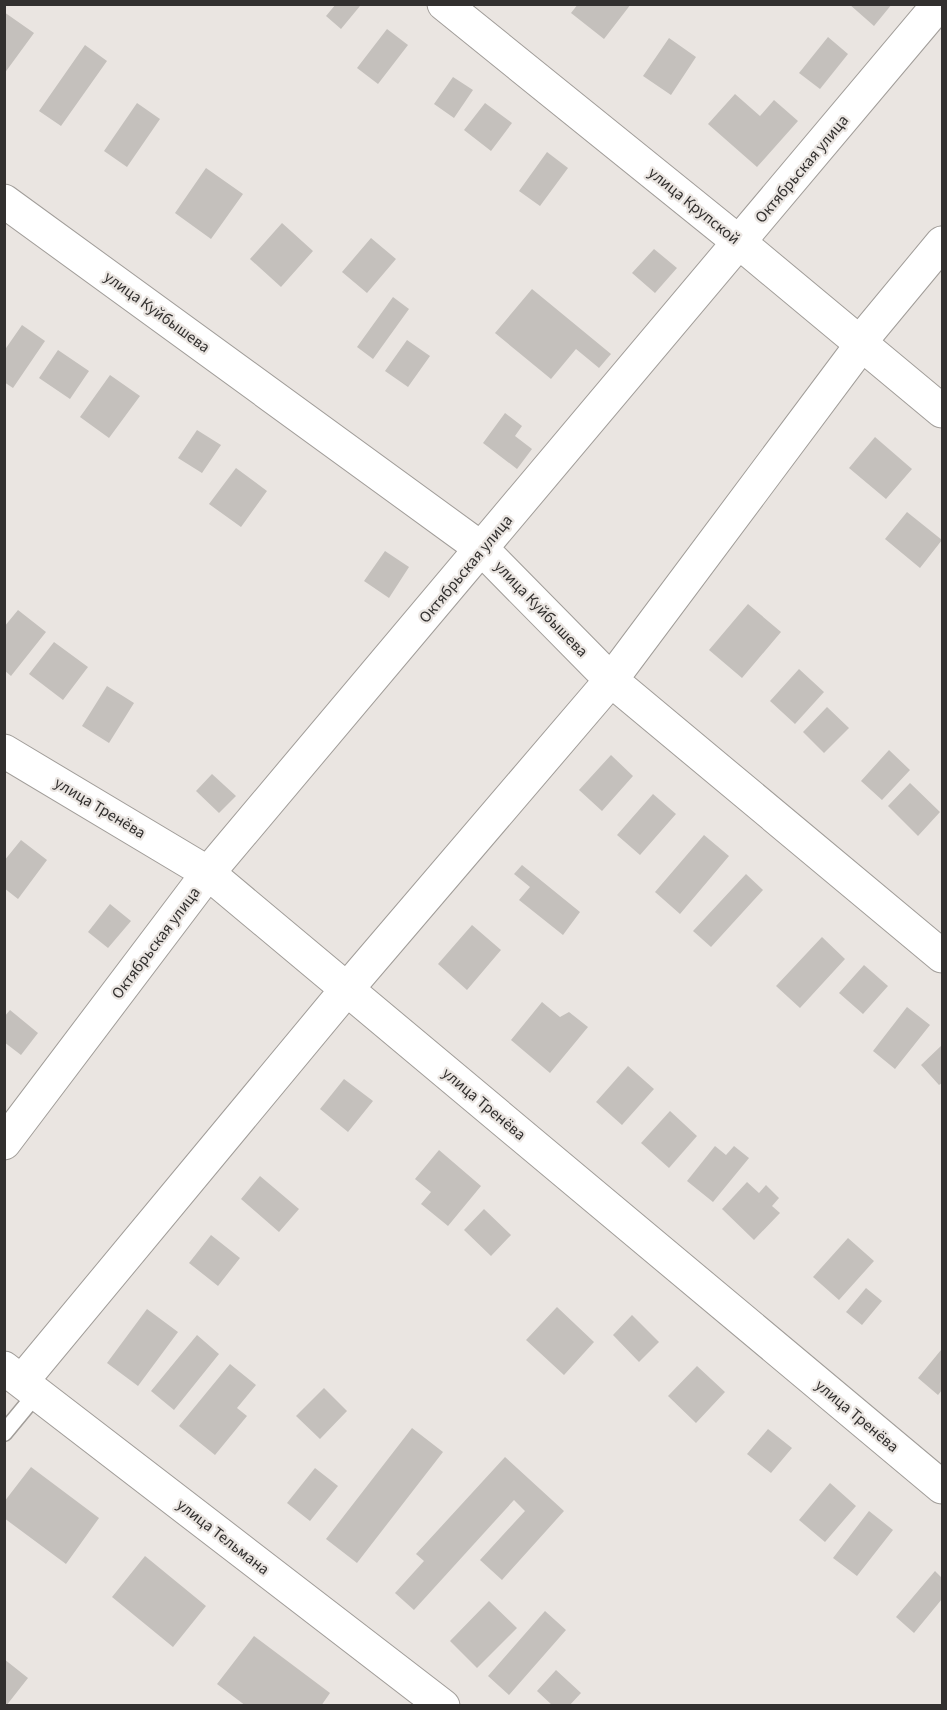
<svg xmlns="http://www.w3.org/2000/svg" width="947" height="1710" viewBox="0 0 947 1710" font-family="'Source Sans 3',sans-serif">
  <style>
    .building { fill: #c4c0bc }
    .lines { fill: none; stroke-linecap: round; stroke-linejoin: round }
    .service-casing { stroke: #a19d99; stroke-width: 19 }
    .minor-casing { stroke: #a19d99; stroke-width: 35 }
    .tertiary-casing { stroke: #a19d99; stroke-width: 35 }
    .service { stroke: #fff; stroke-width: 16 }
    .minor { stroke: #fff; stroke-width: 33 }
    .tertiary { stroke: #fff; stroke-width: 33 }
    .labels { text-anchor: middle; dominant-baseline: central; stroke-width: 4.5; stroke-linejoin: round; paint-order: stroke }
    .street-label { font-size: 16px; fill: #32302f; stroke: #eae5e1 }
  </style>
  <rect width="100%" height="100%" fill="#eae5e1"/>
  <path class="building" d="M336,4L360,6L341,29L326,16Z
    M578,4H631L604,39L571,13Z
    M849,4H892L874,26Z
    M4,12L34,33L4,74Z
    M387,29L408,45L378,84L357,68Z
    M828,37L848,54L820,89L799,73Z
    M669,38L696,57L671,95L643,76Z
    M85,45L107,61L61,126L39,111Z
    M453,77L473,90L454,118L434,104Z
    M735,94L760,116L774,100L798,121L757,167L708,124Z
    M137,103L160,119L127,167L104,151Z
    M485,103L512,123L491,151L464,130Z
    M547,152L568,168L540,206L519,191Z
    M206,168L243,194L211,239L175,213Z
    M282,223L313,251L281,287L250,259Z
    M371,238L396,259L367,293L342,272Z
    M654,249L677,268L655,293L632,273Z
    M532,289L611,354L599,368L576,349L551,379L495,333Z
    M393,297L409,309L373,359L357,347Z
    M22,325L45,341L13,388L4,382V351Z
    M407,340L430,356L408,387L385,371Z
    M58,350L89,371L70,399L39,378Z
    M110,375L140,396L109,438L80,417Z
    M505,413L522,426L515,436L532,449L517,469L483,443Z
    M197,430L221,445L202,473L178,458Z
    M875,437L912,469L886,499L849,468Z
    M236,468L267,491L241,527L209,504Z
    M907,512L942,540L920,568L885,539Z
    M385,551L409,567L389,598L364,581Z
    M748,604L781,632L742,678L709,650Z
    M18,610L46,632L11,676L4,670V627Z
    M54,642L88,667L63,700L29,674Z
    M799,669L824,692L795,724L770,701Z
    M107,686L134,703L109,743L82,726Z
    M827,707L849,728L824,753L803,732Z
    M889,750L910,770L882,800L861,781Z
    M611,755L633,776L602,811L579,790Z
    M212,774L236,796L219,813L196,791Z
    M910,783L940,812L918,836L888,806Z
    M653,794L676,814L640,855L617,835Z
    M704,835L729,856L680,914L655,892Z
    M21,840L47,860L18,899L4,888V861Z
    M522,865L580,912L563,935L519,900L530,887L514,874Z
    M746,874L763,890L711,947L693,931Z
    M110,904L131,921L108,948L88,932Z
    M472,925L501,950L467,990L438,964Z
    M822,937L845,959L800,1008L776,986Z
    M864,965L888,986L863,1014L839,993Z
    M542,1002L560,1017L569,1012L588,1027L550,1073L511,1040Z
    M907,1007L930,1025L895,1069L873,1051Z
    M10,1010L38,1033L21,1055L4,1042V1017Z
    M942,1045V1083L939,1085L921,1065Z
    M628,1066L654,1089L622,1125L596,1102Z
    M344,1079L373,1101L348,1132L320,1109Z
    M670,1111L697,1136L669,1168L641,1143Z
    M715,1146L726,1155L734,1146L749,1158L713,1202L687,1181Z
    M439,1150L481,1186L448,1226L421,1204L431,1192L415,1179Z
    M260,1176L299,1209L279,1232L241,1199Z
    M747,1182L759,1193L766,1185L779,1198L772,1206L780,1213L754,1240L722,1209Z
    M484,1209L511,1235L491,1256L464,1230Z
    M211,1235L240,1258L218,1286L189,1263Z
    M848,1238L874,1261L839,1300L813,1277Z
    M866,1288L882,1301L862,1325L846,1312Z
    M557,1307L594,1342L564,1375L526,1340Z
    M147,1309L178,1332L138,1386L107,1363Z
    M632,1315L659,1342L639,1362L613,1335Z
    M197,1335L219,1354L174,1410L151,1391Z
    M941,1350L942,1390L938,1395L918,1378Z
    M230,1364L256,1385L237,1408L247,1416L215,1455L179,1426Z
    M697,1366L725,1392L696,1423L668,1396Z
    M324,1388L347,1411L320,1439L296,1416Z
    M412,1428L443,1452L357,1563L326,1539Z
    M768,1429L792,1448L771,1473L747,1454Z
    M505,1457L564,1511L502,1580L480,1560L525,1511L514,1500L414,1610L395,1593L424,1561L416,1554Z
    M31,1467L99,1518L66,1564L4,1518V1502Z
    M315,1468L338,1486L310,1521L287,1503Z
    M830,1483L856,1506L825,1542L799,1520Z
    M869,1511L893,1530L857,1576L833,1558Z
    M145,1556L206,1606L173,1647L112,1597Z
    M935,1571L942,1578V1599L914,1633L896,1617Z
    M489,1601L517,1628L477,1668L450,1641Z
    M545,1611L566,1630L509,1695L488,1676Z
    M254,1636L330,1693L321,1706H246L217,1684Z
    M4,1659L28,1678L6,1706H4Z
    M556,1670L581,1693L569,1706H553L537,1691Z"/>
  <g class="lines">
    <g class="service-casing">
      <path id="service" d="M4,1433L37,1393"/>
    </g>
    <g class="minor-casing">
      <path id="minor" d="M4,201L482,549L611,680L942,956
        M860,342L942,243
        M4,751L208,873L942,1487
        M4,1143L208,873L939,4
        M22,1381L347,989L611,680L862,344"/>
    </g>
    <g class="tertiary-casing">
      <path id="tertiary" d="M444,4L740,243L942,411
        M4,1368L443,1706"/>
    </g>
    <use href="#service" class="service"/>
    <use href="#minor" class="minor"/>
    <use href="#tertiary" class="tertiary"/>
  </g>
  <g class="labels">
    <g class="street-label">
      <text transform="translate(802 169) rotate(-50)">Октябрьская улица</text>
      <text transform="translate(694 206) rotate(39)">улица Крупской</text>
      <text transform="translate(157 312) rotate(36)">улица Куйбышева</text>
      <text transform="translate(466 569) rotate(-50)">Октябрьская улица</text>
      <text transform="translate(541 609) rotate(46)">улица Куйбышева</text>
      <text transform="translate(100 808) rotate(31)">улица Тренёва</text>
      <text transform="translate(156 943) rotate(-53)">Октябрьская улица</text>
      <text transform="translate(484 1104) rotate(40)">улица Тренёва</text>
      <text transform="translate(857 1416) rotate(40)">улица Тренёва</text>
      <text transform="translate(223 1537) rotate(38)">улица Тельмана</text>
    </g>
  </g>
  <rect width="947" height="1710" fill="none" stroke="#32302f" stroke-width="12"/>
</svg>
